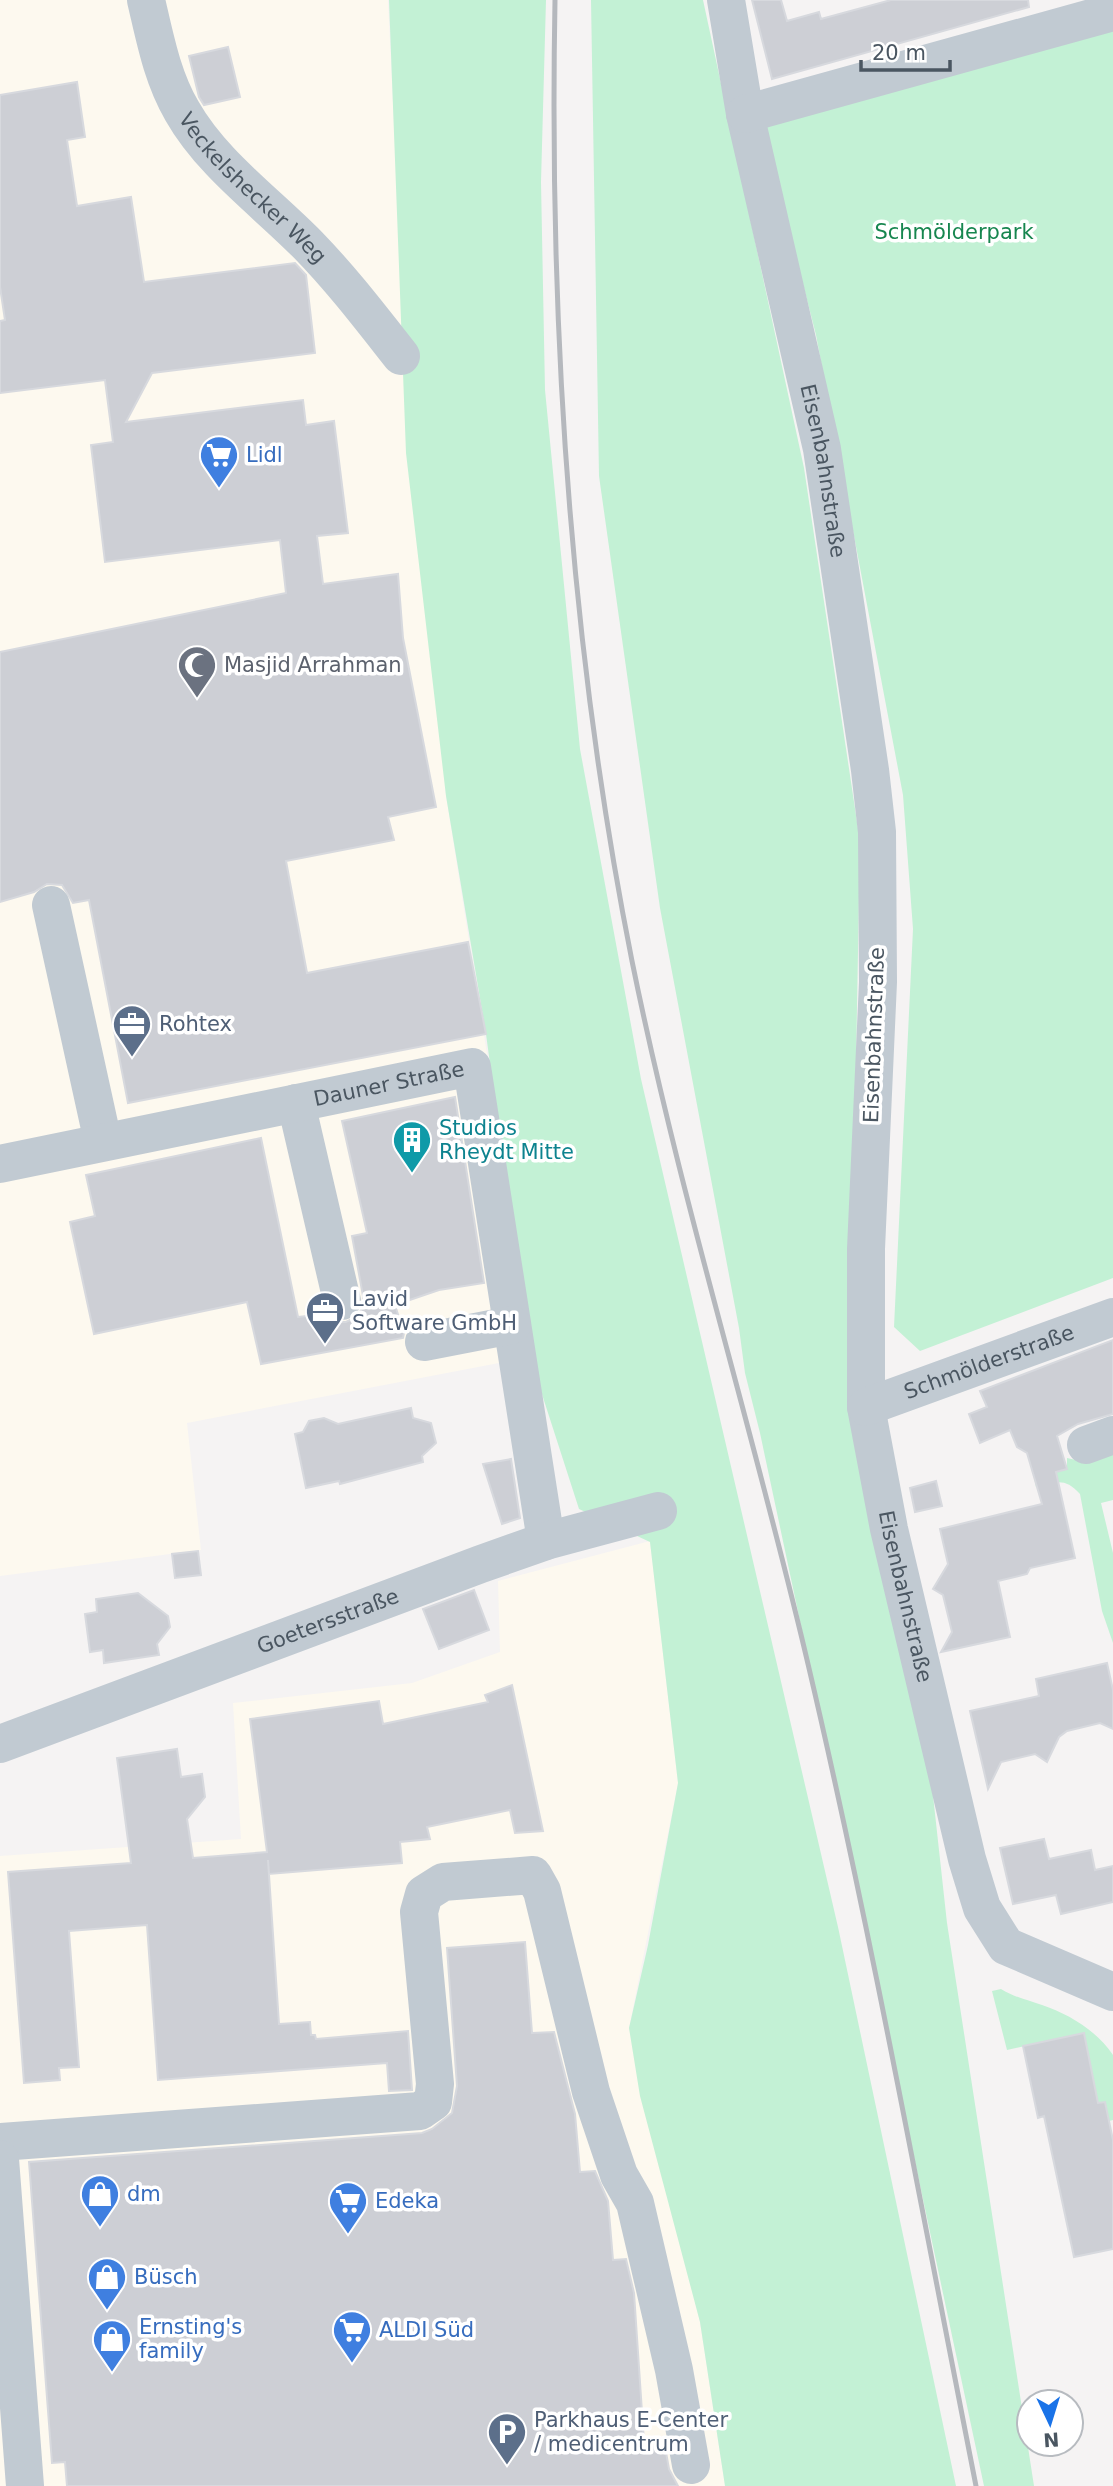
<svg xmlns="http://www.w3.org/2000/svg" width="1113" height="2486" viewBox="0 0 1113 2486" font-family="'DejaVu Sans',sans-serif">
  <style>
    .commercial { fill: #fdf9ef }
    .green { fill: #c3f1d5 }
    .building { fill: #cdcfd5; stroke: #d7d9de; stroke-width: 2 }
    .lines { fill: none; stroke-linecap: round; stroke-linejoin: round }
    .minor { stroke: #c1cad2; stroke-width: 38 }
    .rail { stroke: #b5b8bd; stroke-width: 5 }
    .labels { text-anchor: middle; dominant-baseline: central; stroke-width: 7; stroke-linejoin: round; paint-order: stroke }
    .street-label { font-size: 21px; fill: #4a5661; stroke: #fff }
    .park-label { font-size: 21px; fill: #17864f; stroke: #fff }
    .shop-label { font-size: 21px; fill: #366cbe; stroke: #fff; text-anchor: start }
    .worship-label { font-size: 21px; fill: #5b616d; stroke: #fff; text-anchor: start }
    .service-label { font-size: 21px; fill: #4e5e75; stroke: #fff; text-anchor: start }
    .culture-label { font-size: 21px; fill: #0d838f; stroke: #fff; text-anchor: start }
  </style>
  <rect width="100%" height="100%" fill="#f5f3f3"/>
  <path class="commercial" d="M0,0H388L394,124L446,796L491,1079L504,1362L187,1423L201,1550L0,1576Z
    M650,1541L678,1783L629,2028L700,2322L725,2486H0V1856L241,1839L233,1703L412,1683L500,1652L498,1581Z"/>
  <path class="green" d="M389,0H546L541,182L545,390L580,749L641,1079L838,1927L956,2486H725L700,2322L640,2096L629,2028L648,1945L678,1783L650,1542L579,1509L529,1354L486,1034L446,796L406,453Z
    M591,0H703L804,468L860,842L855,1118L853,1402L929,1759L947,1923L1034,2486H984L760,1433L745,1373L739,1328L660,908L599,476Z
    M1113,24V1278L920,1351L894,1327L913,929L903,795L816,335L761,119Z
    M1113,1453V1500L1101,1503L1113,1553V1643L1102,1611L1080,1494C1065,1477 1056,1482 1036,1487L1034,1478L1067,1469V1458L1076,1460Z
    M1001,1989C1014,1997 1027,2000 1042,2005C1069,2014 1097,2031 1113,2055V2120L1109,2121L1105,2102L1098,2104L1084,2033L1007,2050L993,1995L992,1991Z"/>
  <path class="building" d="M752,0H781L787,21L819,12L821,19L891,0H1028L1029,7L772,79Z
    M228,47L240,97L204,105L199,97L189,56Z
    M77,82L85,137L67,140L77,206L131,197L144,282L295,263L306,275L315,353L152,373L126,422L303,400L306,425L334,421L348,533L317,536L323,584L398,574L403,638L436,807L388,817L394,840L286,861L307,973L468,942L486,1034L128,1103L89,900L73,903L62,885L47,884L34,892L0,902V652L286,593L280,540L105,562L91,445L113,442L105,380L0,393V321L5,320L0,287V95Z
    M455,1097L484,1283L439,1290L395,1305L404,1333L403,1338L261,1364L247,1302L94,1334L70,1222L95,1216L86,1175L261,1138L298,1317L325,1314L335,1322H346L356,1317L363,1307V1296L352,1236L367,1233L342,1121Z
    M1113,1340V1414L1078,1424L1057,1436L1067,1469L1056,1472L1075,1558L1030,1568L1027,1574L998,1581L1010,1637L941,1652L952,1632L943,1595L933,1589L948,1564L940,1529L1042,1504L1027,1453L1017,1447L1010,1430L980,1443L969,1414L987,1407L980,1391Z
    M411,1408L413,1418L431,1423L436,1443L422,1456L423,1462L340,1484L339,1481L306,1488L295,1434L303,1432L309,1421L324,1418L338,1424Z
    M511,1459L520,1518L502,1524L483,1464Z
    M936,1481L942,1506L915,1512L910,1488Z
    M198,1551L201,1575L175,1578L172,1554Z
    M474,1590L489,1630L439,1649L423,1609Z
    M138,1593L168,1616L170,1627L157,1644L159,1655L104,1663L103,1650L90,1652L85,1614L97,1612L96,1599Z
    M1107,1663L1113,1690V1729L1100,1723L1067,1731L1059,1737L1047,1762L1035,1754L1001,1762L988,1789L970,1711L1039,1696L1036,1679Z
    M512,1685L543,1831L515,1833L510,1810L427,1827L430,1839L400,1842L402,1863L269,1874L268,1860L279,2024L310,2022L311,2035H315L316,2039L408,2031L412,2090L389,2091L387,2063L158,2080L147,1925L69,1931L79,2067L59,2068L60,2080L24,2083L8,1872L131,1863L117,1758L177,1749L181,1777L202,1774L205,1797L187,1819L193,1858L267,1852L250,1719L379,1701L383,1724L488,1702L485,1695Z
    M1044,1839L1049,1859L1091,1850L1095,1870L1113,1866V1902L1061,1914L1056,1895L1013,1904L1000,1848Z
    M525,1942L532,2033L554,2032L575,2114L580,2172L595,2171L608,2201L613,2260L626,2259L634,2293L644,2442L664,2441L669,2469L678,2486H67L65,2462L52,2463L29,2162L422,2133L432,2129L452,2113L457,2086L447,1948Z
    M1084,2033L1098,2103L1105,2102L1113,2140V2249L1074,2257L1044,2116L1038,2118L1023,2046Z"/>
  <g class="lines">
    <g class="minor">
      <path id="s1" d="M146,0C155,38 162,77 182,111C212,164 266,202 309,246C342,280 371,318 401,356"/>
      <path id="s2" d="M726,0L745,114L822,449L870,770L877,832L878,982L866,1249V1407L889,1529L967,1859L982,1908L1006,1946L1113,1992"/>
      <path d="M745,114L1113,12"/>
      <path d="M51,905L103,1142"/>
      <path d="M296,1103L342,1301"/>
      <path id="s3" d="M0,1164L472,1067L546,1541"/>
      <path d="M424,1342L512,1325"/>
      <path id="s4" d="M866,1407L1113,1317"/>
      <path d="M1086,1445L1113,1435"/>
      <path id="s5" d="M0,1744L481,1564L546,1541L658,1511"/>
      <path d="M0,2142L420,2111L433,2102L435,2084L419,1912L424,1894L443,1882L533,1875L542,1891L591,2092L619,2175L635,2203L674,2370L691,2465"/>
      <path d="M0,2159L25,2486"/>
    </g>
    <path class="rail" d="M555,0C549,322 569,645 632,961C680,1198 753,1429 808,1664C872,1936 922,2212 976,2486"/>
  </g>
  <defs>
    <g id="supermarket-pin" transform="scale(2.0125)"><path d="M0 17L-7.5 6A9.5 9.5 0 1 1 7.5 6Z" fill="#3f7fe0" stroke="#fff"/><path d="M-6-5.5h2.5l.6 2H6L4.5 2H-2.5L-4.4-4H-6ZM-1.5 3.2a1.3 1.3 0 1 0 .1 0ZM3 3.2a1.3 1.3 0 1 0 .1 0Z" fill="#fff"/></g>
    <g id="mosque-pin" transform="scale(2.0125)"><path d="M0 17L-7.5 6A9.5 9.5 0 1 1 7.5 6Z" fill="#6b7280" stroke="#fff"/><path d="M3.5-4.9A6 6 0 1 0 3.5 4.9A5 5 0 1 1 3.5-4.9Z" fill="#fff"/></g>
    <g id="office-pin" transform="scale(2.0125)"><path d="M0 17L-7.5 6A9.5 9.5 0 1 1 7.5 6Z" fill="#5c6f8a" stroke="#fff"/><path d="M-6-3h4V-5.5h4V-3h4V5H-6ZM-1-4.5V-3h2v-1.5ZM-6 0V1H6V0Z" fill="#fff"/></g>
    <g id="building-pin" transform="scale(2.0125)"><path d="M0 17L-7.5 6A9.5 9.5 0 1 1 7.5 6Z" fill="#0f9aa8" stroke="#fff"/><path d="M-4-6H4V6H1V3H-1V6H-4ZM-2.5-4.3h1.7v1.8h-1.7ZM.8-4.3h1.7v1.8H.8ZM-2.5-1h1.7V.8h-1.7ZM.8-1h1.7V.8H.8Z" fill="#fff"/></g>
    <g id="shop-pin" transform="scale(2.0125)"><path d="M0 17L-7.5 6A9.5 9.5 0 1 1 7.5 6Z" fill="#3f7fe0" stroke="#fff"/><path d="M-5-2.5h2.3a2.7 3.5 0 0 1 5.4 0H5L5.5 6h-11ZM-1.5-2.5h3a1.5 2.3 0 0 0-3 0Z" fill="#fff"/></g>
    <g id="parking-pin" transform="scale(2.0125)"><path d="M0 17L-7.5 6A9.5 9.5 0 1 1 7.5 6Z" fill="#5c6f8a" stroke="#fff"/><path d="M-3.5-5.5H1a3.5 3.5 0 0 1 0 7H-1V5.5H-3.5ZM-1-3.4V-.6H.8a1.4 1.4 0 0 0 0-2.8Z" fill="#fff"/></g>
  </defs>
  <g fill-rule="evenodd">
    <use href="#supermarket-pin" x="219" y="455"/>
    <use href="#mosque-pin" x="197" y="665"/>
    <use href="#office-pin" x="132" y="1024"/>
    <use href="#building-pin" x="412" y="1140"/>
    <use href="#office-pin" x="325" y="1311"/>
    <use href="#shop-pin" x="100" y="2194"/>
    <use href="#supermarket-pin" x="348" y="2201"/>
    <use href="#shop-pin" x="107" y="2277"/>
    <use href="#supermarket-pin" x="352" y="2330"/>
    <use href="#shop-pin" x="112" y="2339"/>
    <use href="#parking-pin" x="507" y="2432"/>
  </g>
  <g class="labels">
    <g class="street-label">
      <text stroke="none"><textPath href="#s1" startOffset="222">Veckelshecker Weg</textPath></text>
      <text stroke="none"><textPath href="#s2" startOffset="481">Eisenbahnstraße</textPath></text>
      <text transform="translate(874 1035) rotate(-88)">Eisenbahnstraße</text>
      <text stroke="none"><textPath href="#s3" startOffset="397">Dauner Straße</textPath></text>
      <text stroke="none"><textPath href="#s4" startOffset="131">Schmölderstraße</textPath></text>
      <text stroke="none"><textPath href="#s2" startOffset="1615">Eisenbahnstraße</textPath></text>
      <text stroke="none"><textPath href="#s5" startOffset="350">Goetersstraße</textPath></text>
    </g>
    <g class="park-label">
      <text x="954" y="232">Schmölderpark</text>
    </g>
    <g class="shop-label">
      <text x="246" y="455">Lidl</text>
      <text x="127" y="2194">dm</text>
      <text x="375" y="2201">Edeka</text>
      <text x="134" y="2277">Büsch</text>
      <text x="139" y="2327">Ernsting's<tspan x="139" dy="24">family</tspan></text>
      <text x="379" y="2330">ALDI Süd</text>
    </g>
    <g class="worship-label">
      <text x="224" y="665">Masjid Arrahman</text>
    </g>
    <g class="service-label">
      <text x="159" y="1024">Rohtex</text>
      <text x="352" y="1299">Lavid<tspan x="352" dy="24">Software GmbH</tspan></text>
      <text x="534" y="2420">Parkhaus E-Center<tspan x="534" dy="24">/ medicentrum</tspan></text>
    </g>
    <g class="culture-label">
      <text x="439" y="1128">Studios<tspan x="439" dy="24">Rheydt Mitte</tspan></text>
    </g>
  </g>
  <g transform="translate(1050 2423) rotate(176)"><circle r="33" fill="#ffffff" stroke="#b7bbc0" stroke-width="2"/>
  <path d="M0-5L12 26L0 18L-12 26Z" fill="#1a73e8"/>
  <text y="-10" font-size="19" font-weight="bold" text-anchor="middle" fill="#4a5661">N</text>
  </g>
  <path d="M861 60v10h89v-10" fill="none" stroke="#4a5661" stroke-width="3.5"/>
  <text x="872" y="60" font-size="21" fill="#4a5661" stroke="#ffffff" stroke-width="5" paint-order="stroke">20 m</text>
</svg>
